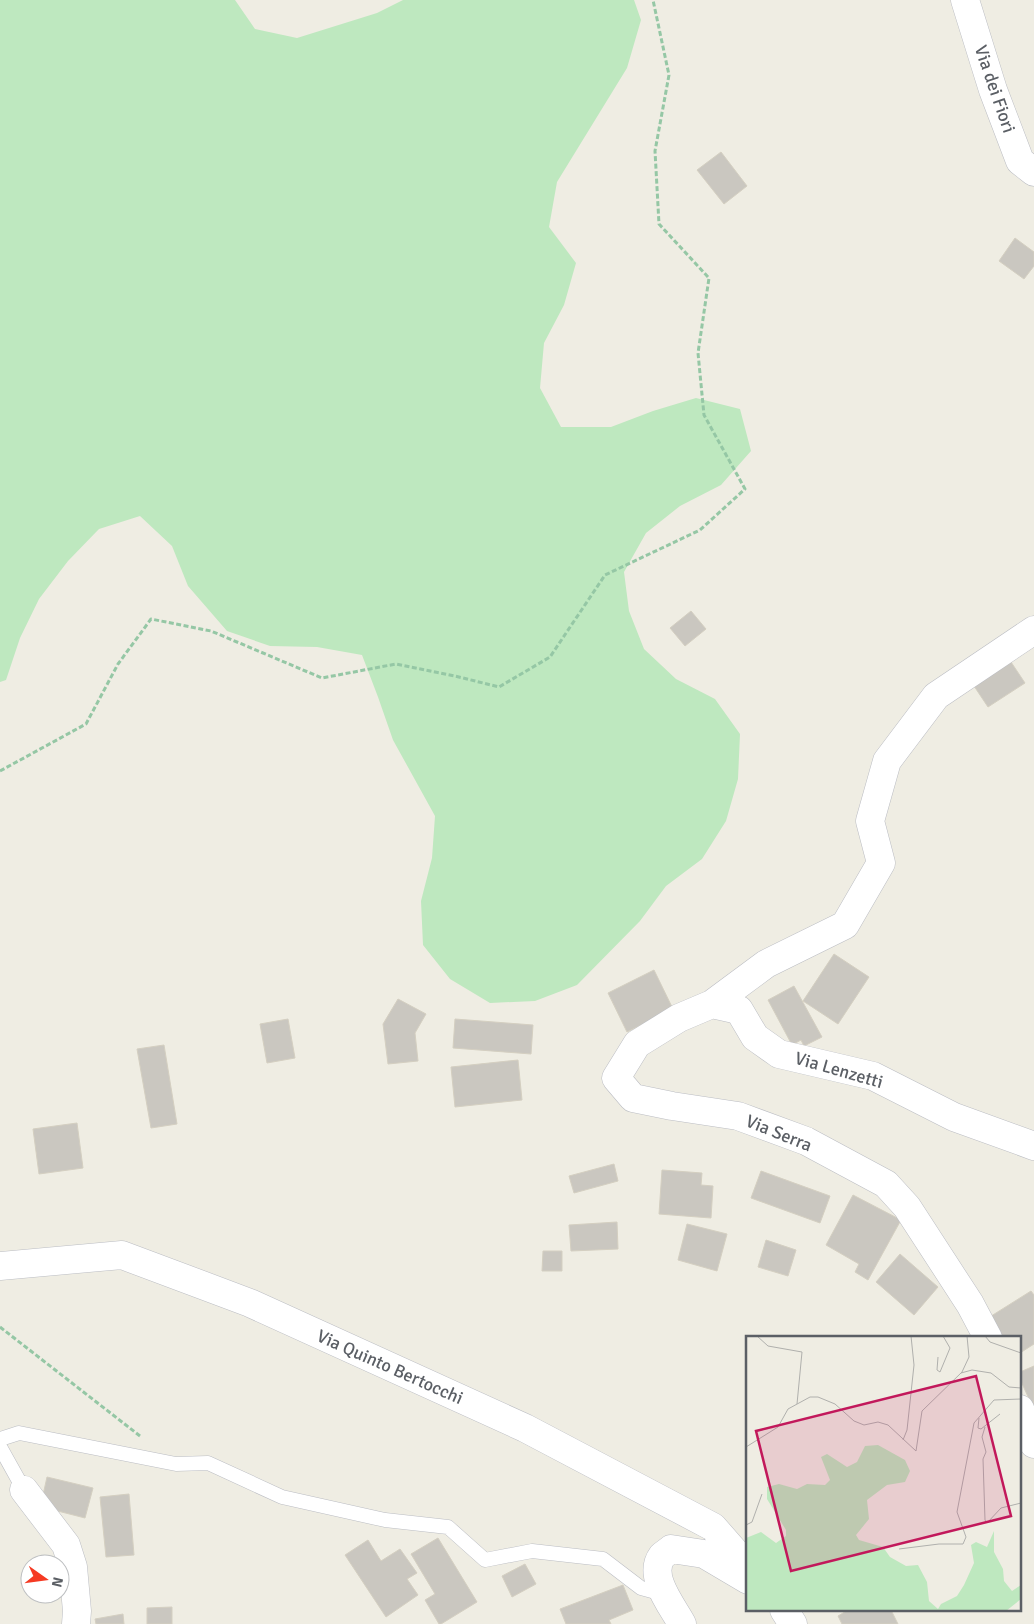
<svg xmlns="http://www.w3.org/2000/svg" width="1034" height="1624" viewBox="0 0 1034 1624" font-family="Signika,sans-serif">
  <style>
    .green { fill: #bee8bf }
    .building { fill: #cac7c0; stroke: #d4cfc1 }
    .lines { fill: none; stroke-linecap: round; stroke-linejoin: round }
    .lane-casing { stroke: #bbbdc3; stroke-width: 15 }
    .street-casing { stroke: #bbbdc3; stroke-width: 29 }
    .path { stroke: #95c7a5; stroke-width: 3; stroke-dasharray: 5 2.5; stroke-linecap: butt }
    .lane { stroke: #fff; stroke-width: 14 }
    .street { stroke: #fff; stroke-width: 28 }
    .labels { text-anchor: middle; dominant-baseline: central; stroke-width: 4.5; stroke-linejoin: round; paint-order: stroke }
    .street-label { font-size: 18px; fill: #5b5f65; stroke: #fff }
    .inset-road { fill: none; stroke: #b0b0ad; stroke-width: 1 }
    .view { fill: #c2185b; fill-opacity: 0.15; stroke: #c2185b; stroke-width: 2.5 }
    .inset-edge { fill: none; stroke: #5b5f65; stroke-width: 2.5 }
  </style>
  <rect width="100%" height="100%" fill="#efede3"/>
  <path class="green" d="M0,0H235L255,29L297,38L377,13L403,0H634L641,20L627,68L557,182L549,227L576,263L564,305L544,343L540,388L561,427H611L653,411L696,398L740,409L751,451L721,485L680,506L646,533L624,572L629,611L644,649L676,679L715,699L740,734L738,779L726,821L702,859L666,886L640,921L577,985L535,1001L490,1003L450,979L423,945L421,901L432,858L435,816L393,740L378,697L362,655L317,647L270,646L227,631L188,586L172,546L140,516L99,529L68,561L39,599L20,638L6,680L0,682Z"/>
  <path class="building" d="M721,152L747,186L724,204L697,170Z
    M1015,238L1034,252V266L1024,279L999,261Z
    M691,611L706,629L685,646L670,628Z
    M1011,662L1025,683L988,707L974,686Z
    M834,954L869,977L838,1024L803,1001Z
    M654,970L673,1009L627,1032L608,993Z
    M794,986L822,1037L804,1046L801,1040L792,1045L768,1000Z
    M398,999L426,1014L415,1033L418,1061L388,1064L383,1024Z
    M288,1019L295,1058L267,1063L260,1024Z
    M455,1019L533,1025L531,1054L453,1048Z
    M164,1045L177,1124L151,1128L137,1049Z
    M518,1060L522,1100L455,1107L451,1067Z
    M77,1123L83,1168L39,1174L33,1129Z
    M614,1164L618,1181L574,1193L569,1176Z
    M662,1170L702,1173L701,1185L713,1186L711,1218L659,1214Z
    M761,1171L830,1196L820,1223L751,1198Z
    M853,1195L901,1220L868,1280L855,1272L859,1264L826,1245Z
    M617,1222L618,1249L571,1251L569,1225Z
    M687,1224L727,1234L717,1271L678,1260Z
    M766,1240L796,1250L788,1276L758,1267Z
    M543,1251H562V1271H542Z
    M900,1254L938,1287L914,1315L876,1282Z
    M1031,1291L1034,1295V1344L1020,1353V1338H1000L988,1318Z
    M1034,1366V1410L1020,1379V1372Z
    M47,1477L93,1488L85,1518L46,1508L41,1504Z
    M129,1494L134,1555L106,1557L100,1497Z
    M438,1538L477,1602L441,1624H439L425,1600L435,1594L411,1554Z
    M368,1540L381,1561L400,1549L417,1573L407,1579L418,1595L386,1617L345,1555Z
    M525,1564L536,1584L512,1597L502,1576Z
    M623,1585L633,1610L609,1620L611,1624H566L560,1609Z
    M172,1607V1624H147V1608Z
    M848,1610H891L898,1624H842L838,1616Z
    M123,1614L124,1624H96L95,1619Z"/>
  <g class="lines">
    <g class="lane-casing">
      <path id="lane" d="M0,1439L19,1433L176,1464L208,1463L282,1497L385,1520L448,1527L485,1560L532,1551L603,1559L641,1588L663,1594
        M0,1447L24,1490"/>
    </g>
    <g class="street-casing">
      <path id="street" d="M965,0L993,90L1020,161L1034,172
        M712,1004L739,1010L755,1037L779,1054L873,1076L954,1117L1034,1146
        M0,1266L122,1255L250,1303L525,1428L713,1527L748,1567
        M988,1338L970,1304L907,1207L886,1184L806,1141L738,1116L672,1106L633,1098L616,1078L637,1044L679,1018L712,1004L766,964L845,925L881,863L870,821L887,761L936,696L1034,630
        M1020,1409L1034,1444
        M24,1490L66,1545L73,1567L77,1611L76,1624
        M784,1610L793,1624
        M682,1624C673,1607 647,1576 662,1556C664,1554 669,1551 671,1549L704,1554L748,1580"/>
    </g>
    <path class="path" d="M0,771L86,724L118,664L151,619L211,631L322,678L396,664L455,676L499,687L550,657L605,575L700,530L745,489L704,415L698,353L709,278L659,224L655,151L669,75L653,0
      M0,1327L140,1436"/>
    <use href="#lane" class="lane"/>
    <use href="#street" class="street"/>
  </g>
  <g class="labels">
    <g class="street-label">
      <text transform="translate(995 89) rotate(71)">Via dei Fiori</text>
      <text transform="translate(839 1070) rotate(16)">Via Lenzetti</text>
      <text transform="translate(779 1133) rotate(22)">Via Serra</text>
      <text transform="translate(390 1367) rotate(24)">Via Quinto Bertocchi</text>
    </g>
  </g>
  <g transform="translate(746 1336)">
    <rect width="275" height="275" fill="#efede3"/>
    <path d="M132,109L159,124L164,135L159,146L141,149L121,164L123,183L110,199L113,204L137,211L144,221L160,230L172,229L181,246L183,265L192,273L195,268L211,260L218,249L228,227L225,209L230,206L241,211L248,195V216L257,233L258,245L266,255L275,249V263L260,275H0V202L15,196L30,207L40,200V194L21,163V151L33,148L51,153L61,148L79,149L84,144L75,121L81,118L101,131L111,126L119,110Z" fill="#bee8bf"/>
    <path class="inset-road" d="M11,0L22,10L56,16L51,68M239,0L244,6L275,17M192,21L191,34L194,36L204,12L197,0M215,37L226,34L245,37L263,51L275,52M233,82L232,92L235,93L254,78M239,91L236,101L240,116L237,123L239,184L241,187L255,172L275,167M157,104L161,94L168,29L165,0M0,111L32,91L42,73L64,61H72L89,68L108,85L118,89L132,86L142,89L170,115L176,75L216,36L223,21L221,0M0,189L6,186L16,158M153,213L193,208H217L220,201L211,176L228,87L248,64L275,63"/>
    <path class="view" d="M230,40L265,180L45,235L10,95Z"/>
    <rect width="275" height="275" class="inset-edge"/>
  </g>
  <g transform="translate(45 1579) rotate(104)"><circle r="24" fill="#ffffff" stroke="#bdbfc1"/>
  <path d="M0-4L9 19L0 12L-9 19Z" fill="#f53a23"/>
  <text y="-8" font-size="14" font-weight="bold" text-anchor="middle" fill="#5b5f65">N</text>
  </g>
</svg>
